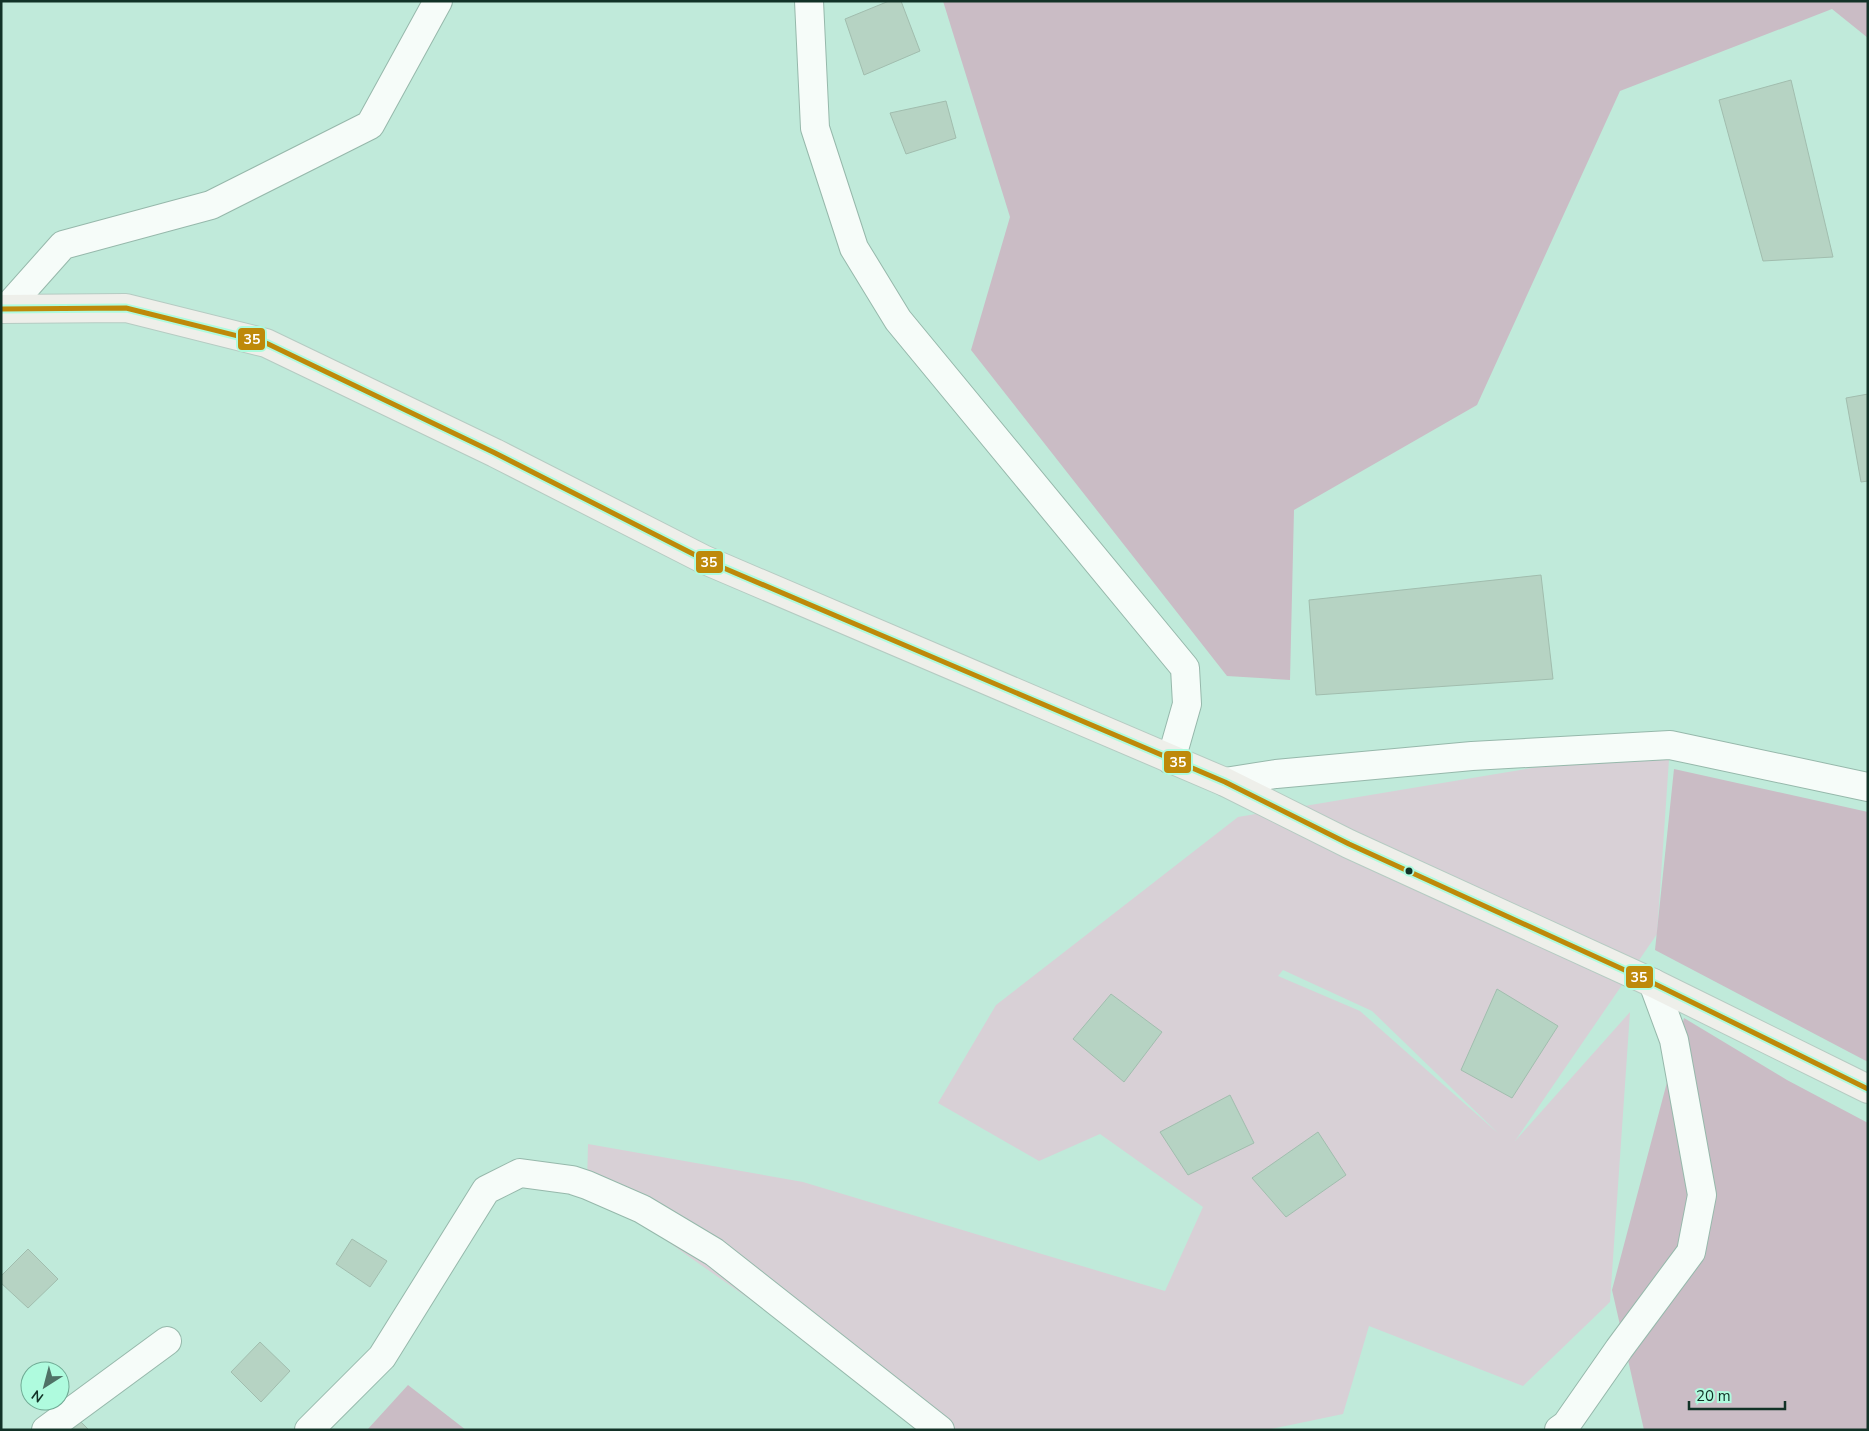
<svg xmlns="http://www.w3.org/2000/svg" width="1869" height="1431" viewBox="0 0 1869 1431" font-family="'Nunito Sans',sans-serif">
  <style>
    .green { fill: #d8d0d6; fill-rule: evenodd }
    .forest { fill: #cabcc5 }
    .building { fill: #b6d3c3; stroke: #a1bdae }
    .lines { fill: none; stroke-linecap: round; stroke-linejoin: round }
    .minor-casing { stroke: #96b8ab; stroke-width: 30 }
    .major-casing { stroke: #b5cbc2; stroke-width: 30 }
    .minor { stroke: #f6fcf9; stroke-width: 28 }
    .major { stroke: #eeefea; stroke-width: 28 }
    .bus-1-casing { stroke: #affbde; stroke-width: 9 }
    .bus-1 { stroke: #be890a; stroke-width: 5 }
    .bus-dot { fill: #123227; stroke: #affbde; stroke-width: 2 }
    .line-badge { stroke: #affbde; stroke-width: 2 }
    .badge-label { font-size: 14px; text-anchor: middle; font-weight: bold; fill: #fff }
  </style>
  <rect width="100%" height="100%" fill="#c0eada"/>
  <path class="green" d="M1670,745L1657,934L1515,1141L1630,1012L1610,1302L1523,1386L1369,1326L1343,1414L1266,1430H936L587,1185L588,1144L803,1182L1165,1291L1203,1207L1100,1134L1039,1161L938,1103L996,1005L1238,817ZM1283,970L1372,1011L1499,1134L1360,1011L1278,976Z"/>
  <path class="forest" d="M943,1H1868V38L1832,9L1620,91L1477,405L1294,510L1290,680L1227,676L971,350L1010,217Z
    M1674,769L1868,812V1062L1655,950Z
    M1684,1018L1787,1080L1868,1123V1430H1644L1612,1290Z
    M408,1385L466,1430H367Z"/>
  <path class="building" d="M889,1H901L920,51L864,75L845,19Z
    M1791,80L1833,257L1763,261L1719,100Z
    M946,101L956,138L906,154L890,113Z
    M1868,394V481L1861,482L1846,398Z
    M1541,575L1553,679L1316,695L1309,600Z
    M1497,989L1558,1026L1512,1098L1461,1070Z
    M1111,994L1162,1032L1124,1082L1073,1039Z
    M1230,1095L1254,1143L1188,1175L1160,1132Z
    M1318,1132L1346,1175L1286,1217L1252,1178Z
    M352,1239L387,1261L370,1287L336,1264Z
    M28,1249L58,1279L28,1308L1,1283V1276Z
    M260,1342L290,1371L261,1402L231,1372Z
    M76,1417L89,1430H63Z"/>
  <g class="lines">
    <g class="minor-casing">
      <path id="minor" d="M809,1L815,128L854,248L898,320L1185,668L1187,704L1171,760
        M7,308L63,245L211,205L370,125L438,1
        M1225,782L1276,774L1472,756L1670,745L1868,787
        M46,1430L167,1341
        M309,1430L382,1357L486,1190L520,1173L572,1180L587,1185L642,1209L714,1252L940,1430
        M1559,1430L1566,1425L1619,1349L1691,1252L1702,1195L1674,1040L1653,983"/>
    </g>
    <g class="major-casing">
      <path id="major" d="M1,309L126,308L266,343L495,453L705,560L1225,782L1349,844L1653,983L1868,1089"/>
    </g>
    <use href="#minor" class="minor"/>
    <use href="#major" class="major"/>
    <g class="bus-1-casing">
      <path id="bus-1" d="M1,309L126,308L266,343L495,453L705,560L1225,782L1349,844L1653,983L1868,1089"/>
    </g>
    <use href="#bus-1" class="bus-1"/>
  </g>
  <circle class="bus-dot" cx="1409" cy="871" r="4.5"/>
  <g class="line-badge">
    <rect x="237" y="327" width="29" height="24" rx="5" fill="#be890a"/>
    <rect x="695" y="550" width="29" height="24" rx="5" fill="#be890a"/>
    <rect x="1163" y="750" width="29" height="24" rx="5" fill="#be890a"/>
    <rect x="1625" y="965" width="29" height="24" rx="5" fill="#be890a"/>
  </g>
  <g class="badge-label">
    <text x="252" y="344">35</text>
    <text x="709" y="567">35</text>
    <text x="1178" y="767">35</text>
    <text x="1639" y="982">35</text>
  </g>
  <rect width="1869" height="1431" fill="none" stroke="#123227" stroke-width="5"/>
  <g transform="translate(45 1386) rotate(216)"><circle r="24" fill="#affbde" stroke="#70ab95"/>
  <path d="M0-4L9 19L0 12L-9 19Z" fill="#4f7266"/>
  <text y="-8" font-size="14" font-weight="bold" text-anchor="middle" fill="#123227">N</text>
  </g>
  <path d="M1689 1401v8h96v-8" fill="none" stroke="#123227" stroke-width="2.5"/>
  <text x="1696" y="1401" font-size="15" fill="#123227" stroke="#affbde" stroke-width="4" paint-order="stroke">20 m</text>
</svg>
